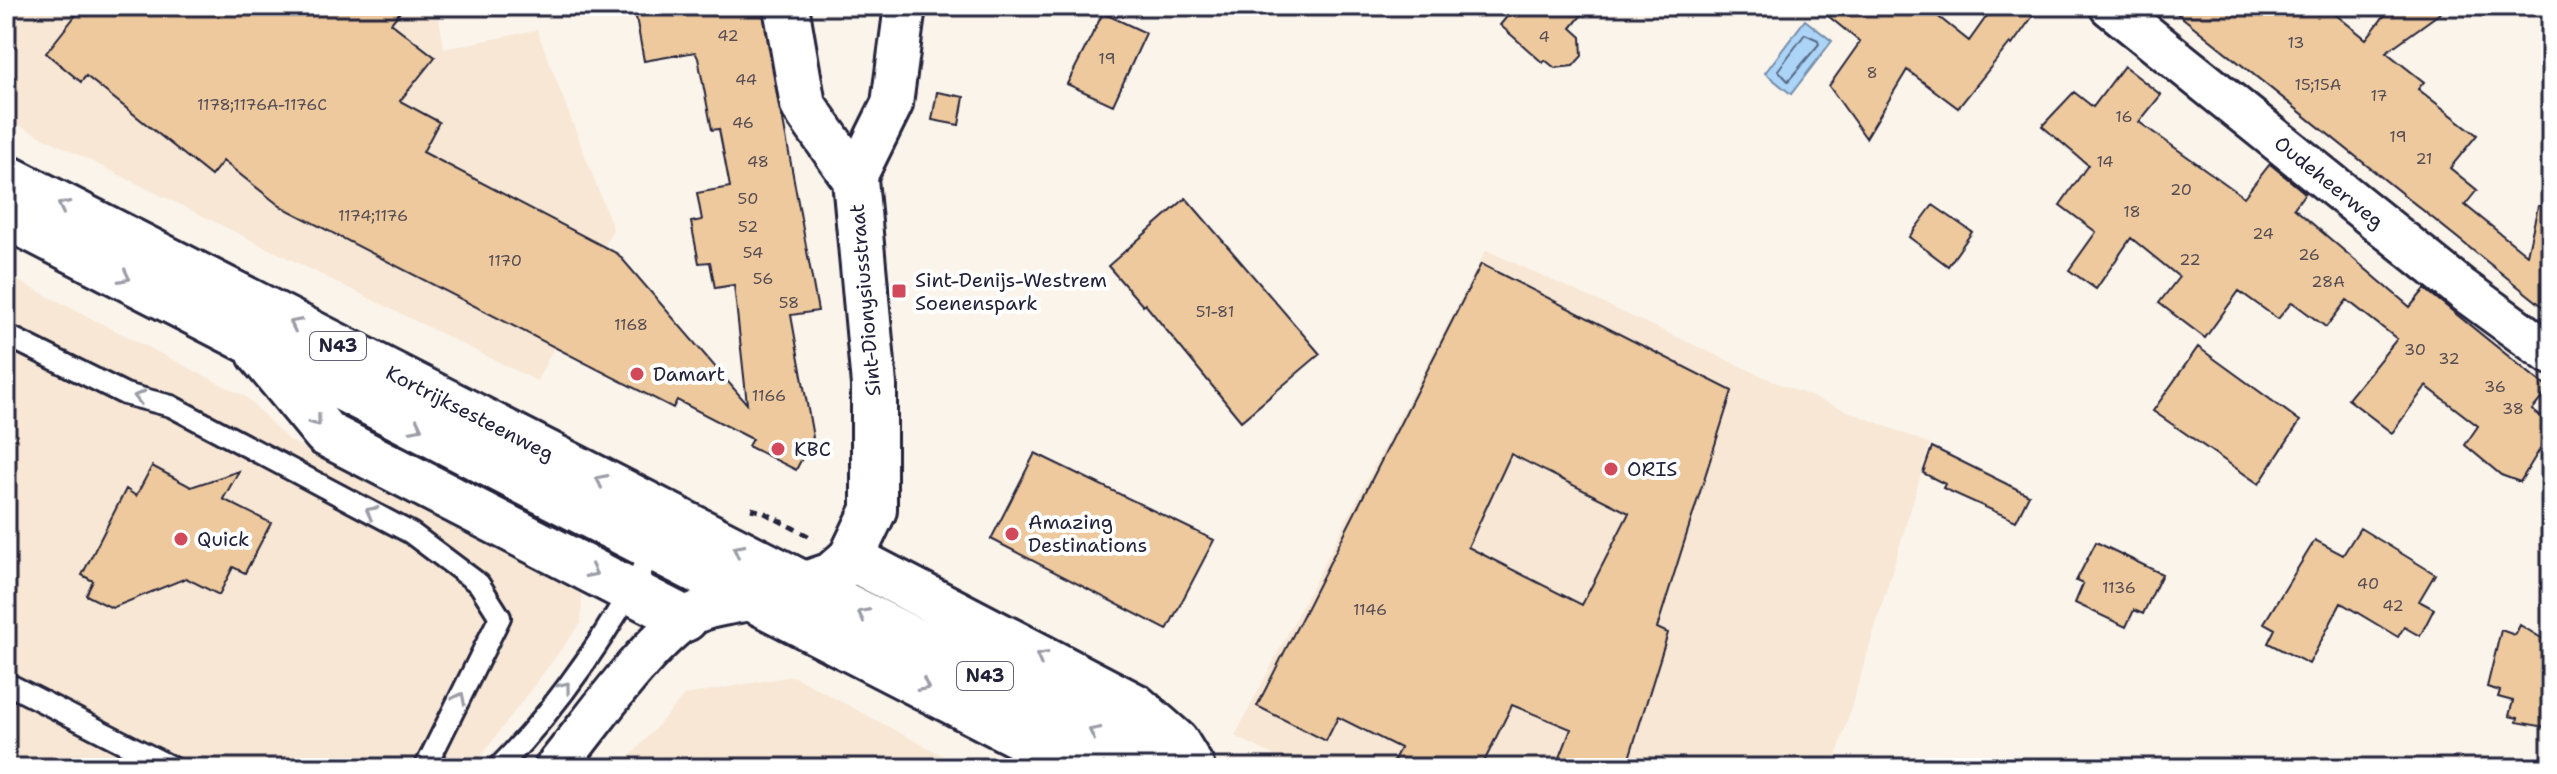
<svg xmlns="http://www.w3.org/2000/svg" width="2557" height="774" viewBox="0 0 2557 774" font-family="'Shantell Sans',sans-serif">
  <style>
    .built { fill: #f7e7d4 }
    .water { fill: #abd4f6; stroke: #748dab; stroke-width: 2 }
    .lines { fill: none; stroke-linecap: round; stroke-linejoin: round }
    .shore { stroke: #596986; stroke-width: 2 }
    .building { fill: #edc99d; stroke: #22223b; stroke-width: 2; fill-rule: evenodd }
    .lane-casing { stroke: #22223b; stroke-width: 26 }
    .street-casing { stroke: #22223b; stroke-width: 46 }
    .secondary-casing { stroke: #22223b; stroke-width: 50 }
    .primary-casing { stroke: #22223b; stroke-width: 50 }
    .path { stroke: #22223b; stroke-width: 5; stroke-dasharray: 8 6; stroke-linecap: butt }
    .lane { stroke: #fff; stroke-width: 20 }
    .street { stroke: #fff; stroke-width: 40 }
    .secondary { stroke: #fff; stroke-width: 44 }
    .primary { stroke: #fff; stroke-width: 44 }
    .oneway { stroke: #9c9ca7 }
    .poi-dot { fill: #d1495b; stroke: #fff; stroke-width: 3 }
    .labels { text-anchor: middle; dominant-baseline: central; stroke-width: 8; stroke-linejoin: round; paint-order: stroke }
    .number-label { font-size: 16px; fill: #554c54 }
    .shield { fill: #fff; stroke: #646476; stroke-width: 2 }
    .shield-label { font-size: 18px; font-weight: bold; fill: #22223b }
    .street-label { font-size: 20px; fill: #22223b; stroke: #fff }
    .poi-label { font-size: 20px; fill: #22223b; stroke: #fff; text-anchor: start }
  </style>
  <rect width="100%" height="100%" fill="#fbf4eb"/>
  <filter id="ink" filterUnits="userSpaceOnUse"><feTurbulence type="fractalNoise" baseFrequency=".0125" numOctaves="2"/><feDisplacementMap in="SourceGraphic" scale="16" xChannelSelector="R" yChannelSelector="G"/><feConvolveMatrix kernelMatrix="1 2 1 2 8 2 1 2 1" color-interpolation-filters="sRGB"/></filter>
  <g filter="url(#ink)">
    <path class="built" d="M6,6H437L444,49L537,30L613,229L537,381L6,119Z
      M1486,250L1775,382L1930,444L1833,768H1299L1235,736Z
      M6,275L246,397L287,439L582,595L581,623L472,768H6Z
      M792,676H793L966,768H620L685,695Z"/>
    <path class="water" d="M1805,20L1832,41L1791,94L1765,73Z"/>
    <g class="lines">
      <path class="shore" d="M1805,34L1818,40L1819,44L1788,81L1778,70Z"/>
    </g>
    <path class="building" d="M83,6H405L391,23L435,57L400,101L439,122L423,152L618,254L747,404L734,285L715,288L710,262L699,263L691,222L702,220L697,193L730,187L719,129L712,130L698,58L695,52L644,61L634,6H677L679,15L731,6H762L818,311L791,315L813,437L796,470L748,446L752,439L677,400L673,408L280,206L223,161L211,176L86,76L81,82L46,53Z
      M1516,6H1589L1571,28L1581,37L1582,56L1573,66L1555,68L1545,60L1543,63L1500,25Z
      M1816,6H1925L1969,41L1994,6H2040L2012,45L2010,43L1958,108L1907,70L1866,138L1829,86L1860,42Z
      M2168,6H2325L2366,39L2392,6H2450L2386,52L2424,82L2418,89L2477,135L2450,168L2477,190L2465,205L2527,255L2538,206L2551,207V313Z
      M1103,13L1146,33L1113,105L1067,84Z
      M2124,66L2161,95L2139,122L2244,197L2270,164L2305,193L2294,208L2410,307L2425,289L2549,389L2532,410L2551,424V431L2520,482L2501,475L2465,445L2478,426L2426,386L2392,433L2348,399L2397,339L2347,300L2326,327L2292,302L2278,319L2239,291L2205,338L2159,303L2179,277L2131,238L2096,289L2069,270L2096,232L2060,205L2088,165L2042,126L2074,92L2093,107Z
      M937,92L964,97L959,125L932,120Z
      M1186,198L1320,354L1241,421L1145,304L1143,306L1108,266Z
      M1933,205L1972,232L1948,266L1909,237Z
      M1481,264L1732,391L1657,628L1668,633L1626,768H1556L1571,729L1512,705L1481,768H1390L1400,748L1338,717L1326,741L1257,706ZM1511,454L1629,513L1582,605L1468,547Z
      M2198,347L2300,421L2259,484L2153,411Z
      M1932,447L2029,495L2016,521L1943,488L1945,484L1923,473Z
      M1035,453L1214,540L1167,630L991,539Z
      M152,466L191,487L239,471L223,499L271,523L245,573L233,567L219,595L186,578L112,608L86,595L93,581L82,575L126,489L136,496Z
      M2360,528L2435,574L2419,601L2434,609L2420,636L2404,627L2398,637L2341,603L2309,664L2268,643L2275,629L2264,623L2315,540L2343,555Z
      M2096,542L2162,574L2143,614L2134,610L2126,627L2075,603L2083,584L2076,581Z
      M2520,625L2551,644V728L2517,722L2518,718L2509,716L2513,701L2498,697L2500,691L2487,687L2501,630L2515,635Z"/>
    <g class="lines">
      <g class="lane-casing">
        <path id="lane" d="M6,335L125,394L171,406L411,533L479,584L500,617L425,768
          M6,683L173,768
          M498,768C562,703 614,625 656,543"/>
      </g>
      <g class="street-casing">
        <path id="street" d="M2110,6L2462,289L2551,354
          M855,179L892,104L905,6
          M555,768C592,723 639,653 685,619C704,605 732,604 755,599"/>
      </g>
      <g class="secondary-casing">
        <path id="secondary" d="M786,6L803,105L855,179L874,385V510L851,558"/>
      </g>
      <g class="primary-casing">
        <path id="primary" d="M6,177L1164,768
          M6,216L1082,768
          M260,354L326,434L685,619
          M784,591L832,575L851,558L1135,706L1176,742L1192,768"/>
      </g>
      <path class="path" d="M751,509L763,512L814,539"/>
      <use href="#lane" class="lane"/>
      <use href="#street" class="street"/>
      <use href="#secondary" class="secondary"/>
      <use href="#primary" class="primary"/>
    </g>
    <defs><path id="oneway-chevron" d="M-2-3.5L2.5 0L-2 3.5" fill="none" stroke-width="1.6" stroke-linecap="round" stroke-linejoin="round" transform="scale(2)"/></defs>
    <g class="oneway">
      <use href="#oneway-chevron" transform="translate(63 206) rotate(-153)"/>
      <use href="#oneway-chevron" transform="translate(125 277) rotate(27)"/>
      <use href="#oneway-chevron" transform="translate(295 324) rotate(-153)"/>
      <use href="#oneway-chevron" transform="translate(139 397) rotate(-165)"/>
      <use href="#oneway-chevron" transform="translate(316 421) rotate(51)"/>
      <use href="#oneway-chevron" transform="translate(417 427) rotate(27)"/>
      <use href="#oneway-chevron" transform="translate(601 480) rotate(-153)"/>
      <use href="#oneway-chevron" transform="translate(371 512) rotate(-152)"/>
      <use href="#oneway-chevron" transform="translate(738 550) rotate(-153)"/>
      <use href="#oneway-chevron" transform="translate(592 572) rotate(27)"/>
      <use href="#oneway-chevron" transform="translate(863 614) rotate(-153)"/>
      <use href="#oneway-chevron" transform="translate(1041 657) rotate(-152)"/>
      <use href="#oneway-chevron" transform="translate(924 686) rotate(27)"/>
      <use href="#oneway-chevron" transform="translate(565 687) rotate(-52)"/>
      <use href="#oneway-chevron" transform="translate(460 698) rotate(-63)"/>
      <use href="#oneway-chevron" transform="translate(1094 732) rotate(-153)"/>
    </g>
  </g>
  <g class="poi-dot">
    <rect x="891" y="283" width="16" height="16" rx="4"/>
    <circle cx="637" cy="374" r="8"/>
    <circle cx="778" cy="449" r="8"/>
    <circle cx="1611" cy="469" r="8"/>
    <circle cx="1012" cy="534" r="8"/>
    <circle cx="181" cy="539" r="8"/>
  </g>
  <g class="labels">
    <g class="number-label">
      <text x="728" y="35">42</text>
      <text x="1544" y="36">4</text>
      <text x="2296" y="42">13</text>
      <text x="1107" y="58">19</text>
      <text x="1872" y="72">8</text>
      <text x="746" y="79">44</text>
      <text x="2318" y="84">15;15A</text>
      <text x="2379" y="95">17</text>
      <text x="262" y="104">1178;1176A-1176C</text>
      <text x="2124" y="116">16</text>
      <text x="743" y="122">46</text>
      <text x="2398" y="136">19</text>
      <text x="2424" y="158">21</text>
      <text x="758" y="161">48</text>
      <text x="2105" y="161">14</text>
      <text x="2181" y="189">20</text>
      <text x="748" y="198">50</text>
      <text x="2132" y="211">18</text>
      <text x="373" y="215">1174;1176</text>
      <text x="748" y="226">52</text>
      <text x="2263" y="233">24</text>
      <text x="753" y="252">54</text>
      <text x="2309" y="254">26</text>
      <text x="2190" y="259">22</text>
      <text x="505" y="260">1170</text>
      <text x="763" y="278">56</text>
      <text x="2328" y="281">28A</text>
      <text x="789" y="302">58</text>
      <text x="1215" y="311">51-81</text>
      <text x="631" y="324">1168</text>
      <text x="2415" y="349">30</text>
      <text x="2449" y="358">32</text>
      <text x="2495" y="386">36</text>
      <text x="769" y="395">1166</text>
      <text x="2513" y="408">38</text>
      <text x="2368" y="583">40</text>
      <text x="2119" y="587">1136</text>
      <text x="2393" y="605">42</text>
      <text x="1370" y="609">1146</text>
    </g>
    <g class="shield">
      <rect x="310" y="332" width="56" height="28" rx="6"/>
      <rect x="957" y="662" width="56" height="28" rx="6"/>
    </g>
    <g class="shield-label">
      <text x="338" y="346">N43</text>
      <text x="985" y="676">N43</text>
    </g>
    <g class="street-label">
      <text transform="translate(2329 182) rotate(39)">Oudeheerweg</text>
      <text transform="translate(865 300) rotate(-95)">Sint-Dionysiusstraat</text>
      <text transform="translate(470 413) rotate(27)">Kortrijksesteenweg</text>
    </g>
    <g class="poi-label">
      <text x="915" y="280">Sint-Denijs-Westrem<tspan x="915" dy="23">Soenenspark</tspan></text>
      <text x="653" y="374">Damart</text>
      <text x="794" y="449">KBC</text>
      <text x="1627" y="469">ORIS</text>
      <text x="1028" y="522">Amazing<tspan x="1028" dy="23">Destinations</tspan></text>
      <text x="197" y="539">Quick</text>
    </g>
  </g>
  <rect width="2557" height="774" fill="none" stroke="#fff" stroke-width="32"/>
  <rect x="16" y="16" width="2525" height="742" fill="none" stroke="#22223b" stroke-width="3" filter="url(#ink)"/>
</svg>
